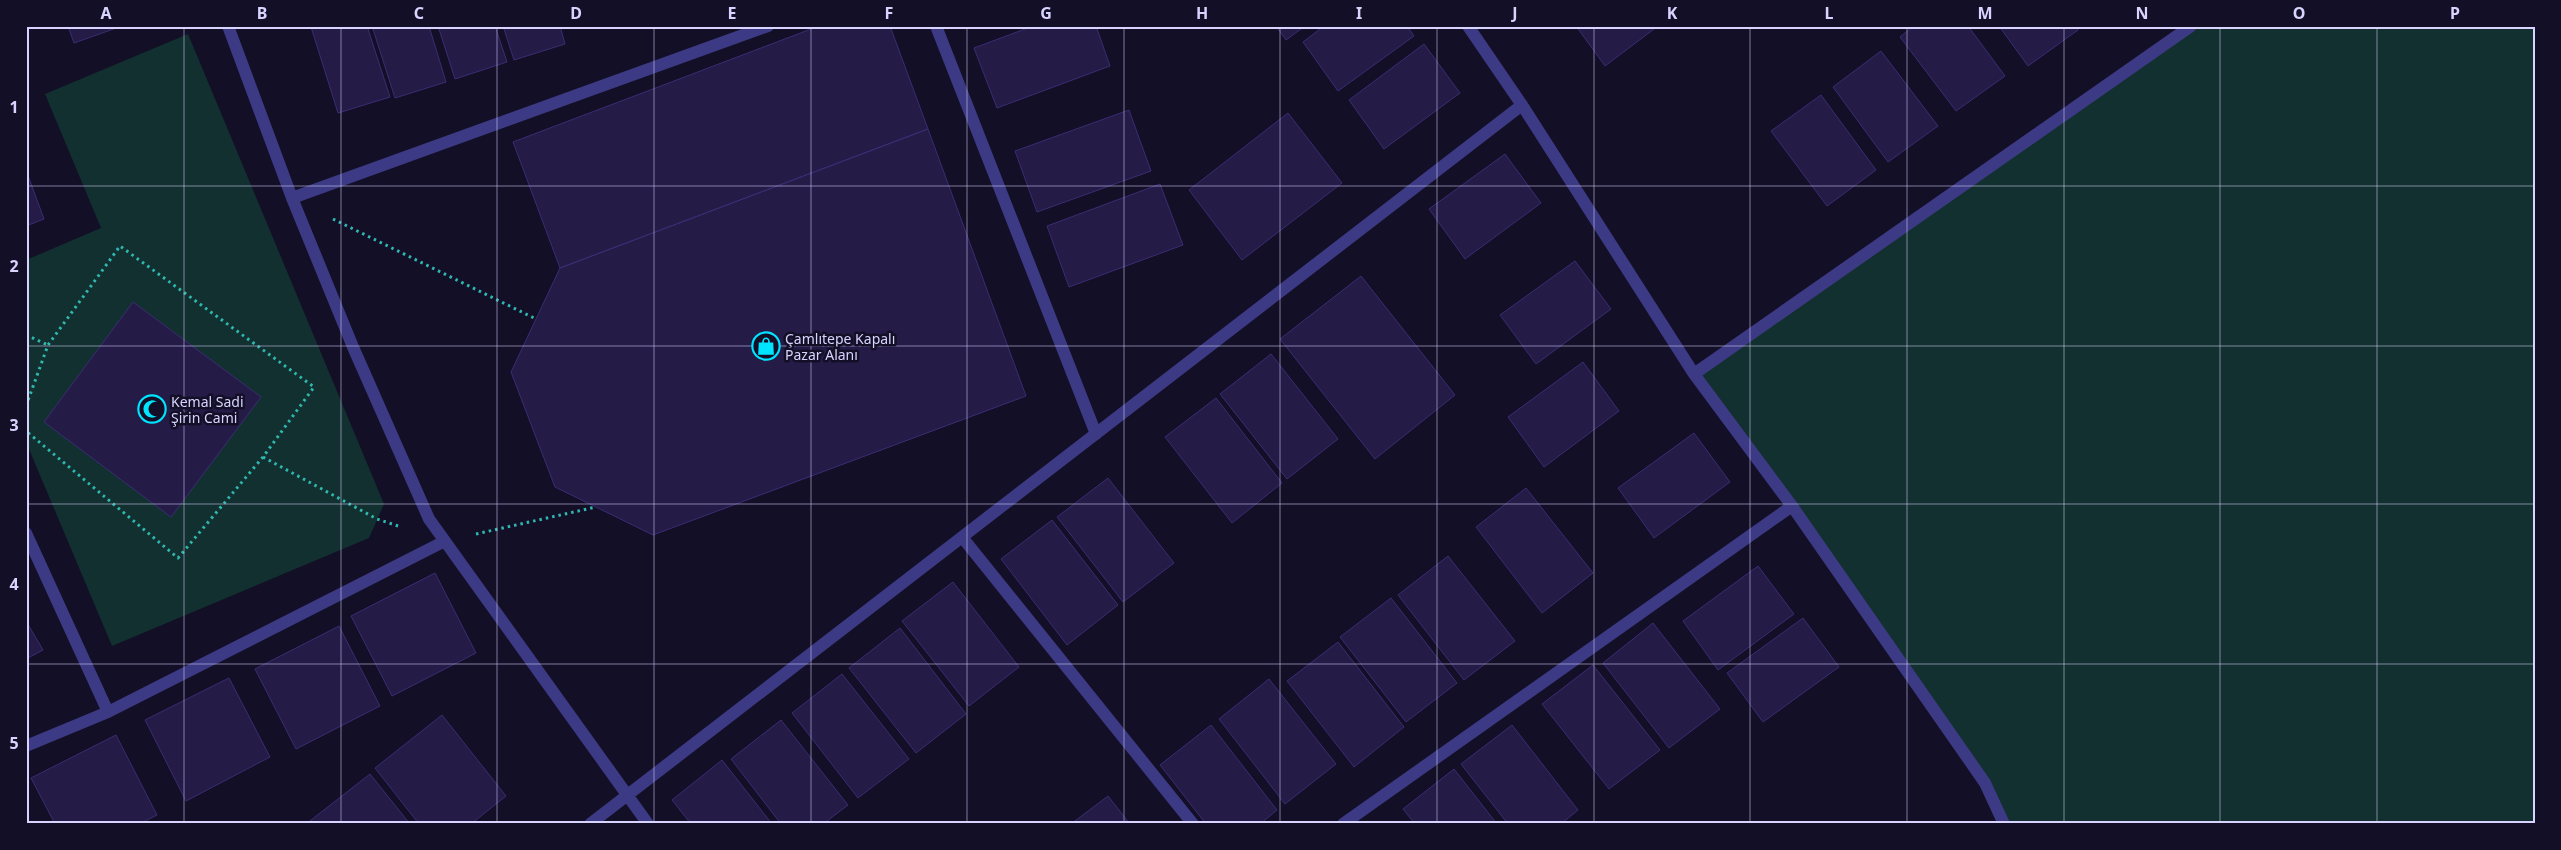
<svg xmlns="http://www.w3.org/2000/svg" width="2561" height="850" viewBox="0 0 2561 850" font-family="'Noto Sans',sans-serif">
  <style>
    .green { fill: #12302f }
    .building { fill: #241b47; stroke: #3b2d73 }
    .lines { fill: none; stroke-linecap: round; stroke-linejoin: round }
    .path { stroke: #2fb8b0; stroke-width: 3; stroke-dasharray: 2.5 4; stroke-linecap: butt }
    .street { stroke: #3d3a85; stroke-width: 12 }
    .grid { fill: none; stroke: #d9d4ff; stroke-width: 1; stroke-opacity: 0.55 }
    .labels { text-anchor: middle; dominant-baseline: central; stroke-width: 5; stroke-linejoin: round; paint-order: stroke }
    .poi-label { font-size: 14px; fill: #d9d4ff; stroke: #130f26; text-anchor: start }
    .neatline { fill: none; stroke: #d9d4ff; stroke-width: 2 }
    .grid-label { font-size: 16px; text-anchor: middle; font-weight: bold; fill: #d9d4ff }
  </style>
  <rect width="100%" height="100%" fill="#130f26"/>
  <path class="green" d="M2191,26H2535V824H2004L1985,783L1694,374Z
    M188,34L384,504L369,538L112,646L26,442V260L101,228L45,94Z"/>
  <path class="building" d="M68,26H122L74,43Z
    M367,26L390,97L338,113L311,27Z
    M372,26H429L446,82L395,98Z
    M438,26H495L507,62L455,79Z
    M503,26H560L565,44L514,60Z
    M819,26H890L928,129L560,268L513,142Z
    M1033,26H1096L1110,66L997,108L974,48Z
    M1276,26H1305L1286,40Z
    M1324,26H1407L1414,36L1338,91L1303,42Z
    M1576,26H1652L1654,29L1605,66Z
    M1914,26H1968L2005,76L1956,111L1900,37Z
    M1999,26H2075L2078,30L2028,66Z
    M1424,44L1460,93L1384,149L1349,100Z
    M1881,51L1938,126L1888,162L1833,87Z
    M1821,95L1876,170L1827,206L1771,131Z
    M1129,110L1151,171L1037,212L1015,151Z
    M1288,113L1342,183L1242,260L1189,190Z
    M928,129L1026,396L653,535L555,487L511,372L560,268Z
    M1505,154L1541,203L1465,259L1429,209Z
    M26,170L44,219L26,226Z
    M1160,184L1183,245L1069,287L1047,226Z
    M1575,261L1611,309L1536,364L1500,315Z
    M1361,276L1455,395L1375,459L1280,339Z
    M133,302L261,397L171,517L44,422Z
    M1271,354L1338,439L1287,479L1220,394Z
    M1583,362L1619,411L1544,467L1508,417Z
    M1216,398L1282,483L1232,523L1165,437Z
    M1694,433L1730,482L1654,538L1618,488Z
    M1108,478L1174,563L1123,602L1057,517Z
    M1526,488L1593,573L1542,613L1476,527Z
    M1052,520L1118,605L1067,645L1001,559Z
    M1448,556L1515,641L1464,680L1398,595Z
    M1758,566L1794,614L1718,670L1683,621Z
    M435,573L476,653L392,696L351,616Z
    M953,582L1019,667L969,706L902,621Z
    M1391,598L1457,683L1406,722L1340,637Z
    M1803,618L1839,667L1763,722L1727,673Z
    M26,621L43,650L26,659Z
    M1653,623L1720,709L1669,748L1603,663Z
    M339,626L380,706L296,749L255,669Z
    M900,628L966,714L916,753L849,668Z
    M1338,642L1404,727L1354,767L1287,681Z
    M1593,665L1660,750L1609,789L1542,704Z
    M842,674L909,759L858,798L792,713Z
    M229,678L270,757L186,801L145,720Z
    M1269,679L1336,764L1285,804L1219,719Z
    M442,715L506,796L471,824H419L375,768Z
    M781,720L848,805L823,824H781L731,759Z
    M1211,725L1277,810L1260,824H1206L1160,765Z
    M1512,725L1578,810L1561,824H1508L1461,764Z
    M116,735L157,815L139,824H55L31,778Z
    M722,760L772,824H691L672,800Z
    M1454,769L1497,824H1415L1403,809Z
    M370,774L410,824H306Z
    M1108,796L1130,824H1071Z"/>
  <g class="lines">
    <path class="path" d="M333,219L536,319
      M26,335L48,345
      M26,406L48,345L120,246L314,387L263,457L178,558L26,431
      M263,457L377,519L401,527
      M476,534L596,507"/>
    <path class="street" d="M228,26L292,198L353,347L429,519L648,824
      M936,26L1096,434
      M1468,26L1522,105L1694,374L1792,506L1985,783L2004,824
      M292,198L768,26
      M1694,374L2191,26
      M26,533L108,712
      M962,537L1193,824
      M26,746L108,712L445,541
      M590,824L1522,105
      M1343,824L1792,506"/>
  </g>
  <path class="grid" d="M184,26V824M341,26V824M497,26V824M654,26V824M811,26V824M967,26V824M1124,26V824M1280,26V824M1437,26V824M1594,26V824M1750,26V824M1907,26V824M2064,26V824M2220,26V824M2377,26V824M26,186H2535M26,346H2535M26,504H2535M26,664H2535"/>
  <defs>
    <g id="shop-ring" transform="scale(1.4375)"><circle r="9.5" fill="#130f26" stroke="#00e5ff" stroke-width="1.5"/><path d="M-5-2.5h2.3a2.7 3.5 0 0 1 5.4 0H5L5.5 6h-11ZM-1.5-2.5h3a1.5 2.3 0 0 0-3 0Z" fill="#00e5ff"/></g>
    <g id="mosque-ring" transform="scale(1.4375)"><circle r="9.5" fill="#130f26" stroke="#00e5ff" stroke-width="1.5"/><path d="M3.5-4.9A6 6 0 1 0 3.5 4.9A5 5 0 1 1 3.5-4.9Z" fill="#00e5ff"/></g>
  </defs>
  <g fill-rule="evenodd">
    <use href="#shop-ring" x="766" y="346"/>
    <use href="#mosque-ring" x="152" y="409"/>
  </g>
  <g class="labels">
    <g class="poi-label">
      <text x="785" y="338">Çamlıtepe Kapalı<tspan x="785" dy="16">Pazar Alanı</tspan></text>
      <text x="171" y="401">Kemal Sadi<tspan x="171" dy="16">Şirin Cami</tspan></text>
    </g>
  </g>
  <rect width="2561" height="850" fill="none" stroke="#130f26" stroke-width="55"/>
  <rect x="28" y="28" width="2506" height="794" class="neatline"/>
  <g class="grid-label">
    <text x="106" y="19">A</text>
    <text x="262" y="19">B</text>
    <text x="419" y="19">C</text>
    <text x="576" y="19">D</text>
    <text x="732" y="19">E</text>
    <text x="889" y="19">F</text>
    <text x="1046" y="19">G</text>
    <text x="1202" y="19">H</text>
    <text x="1359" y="19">I</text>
    <text x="1515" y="19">J</text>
    <text x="1672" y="19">K</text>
    <text x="1829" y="19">L</text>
    <text x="1985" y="19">M</text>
    <text x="2142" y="19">N</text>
    <text x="2299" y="19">O</text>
    <text x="2455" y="19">P</text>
    <text x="14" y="113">1</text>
    <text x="14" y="272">2</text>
    <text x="14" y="431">3</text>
    <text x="14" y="590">4</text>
    <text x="14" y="749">5</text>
  </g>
</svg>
